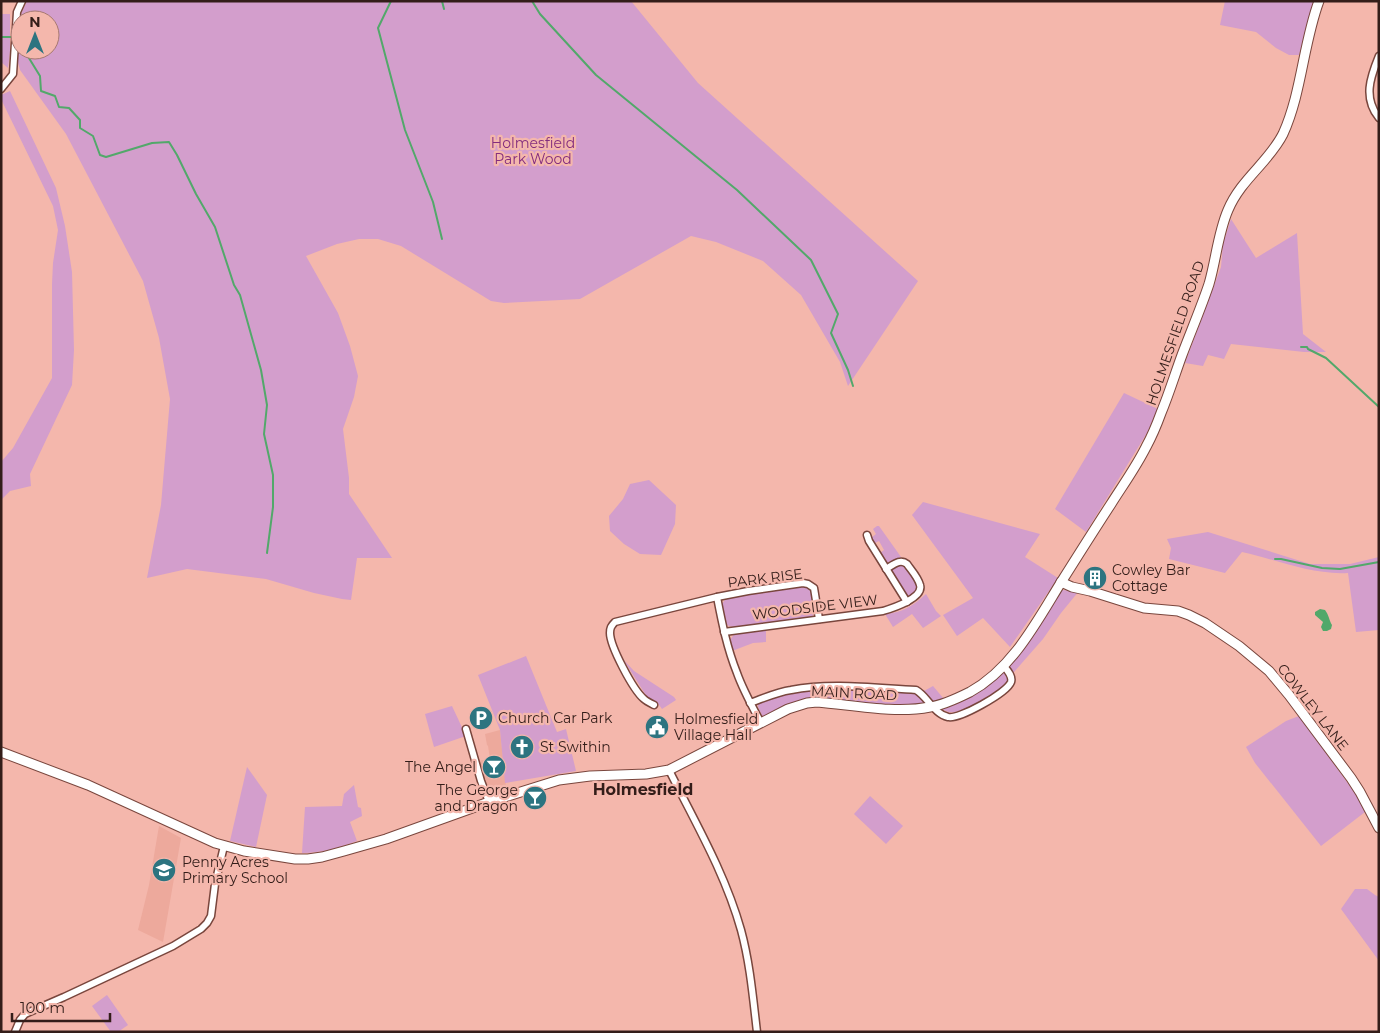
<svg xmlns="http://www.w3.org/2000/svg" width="1380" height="1033" viewBox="0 0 1380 1033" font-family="Montserrat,sans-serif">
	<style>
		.built { fill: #eda99c }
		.green { fill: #d39ecc; fill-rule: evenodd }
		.water { fill: #52a86a }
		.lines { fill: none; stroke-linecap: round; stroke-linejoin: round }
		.stream { stroke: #52a86a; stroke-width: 2 }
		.street-casing { stroke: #79463d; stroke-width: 9 }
		.secondary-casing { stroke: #79463d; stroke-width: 11 }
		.street { stroke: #fff; stroke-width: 6 }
		.secondary { stroke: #fff; stroke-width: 9 }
		.labels { text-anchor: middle; stroke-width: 4.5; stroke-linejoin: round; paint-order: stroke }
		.park-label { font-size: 14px; fill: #842d7e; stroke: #f4b7ac }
		.street-label { font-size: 14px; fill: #331d19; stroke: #f4b7ac }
		.poi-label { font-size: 14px; fill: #331d19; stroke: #f4b7ac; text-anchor: start }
		.quarter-label { font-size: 16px; font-weight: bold; fill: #331d19; stroke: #f4b7ac }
	</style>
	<rect width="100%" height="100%" fill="#f4b7ac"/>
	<g class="built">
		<path d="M500,730L506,787L491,793L487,786L478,761L490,759L488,746L487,745L485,734Z"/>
		<path d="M159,826L181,838L163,942L138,930L149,885Z"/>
	</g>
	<g class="green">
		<path d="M27,1H631L698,83L918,281L848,386L840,362L801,295L763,261L716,242L691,236L580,299L504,303L491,301L401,246L378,239H359L337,244L306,256L338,313L350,346L358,376L354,397L343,429L349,478V494L392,558H357L351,600L342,599L314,593L266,579L187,569L147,578L161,505L170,399L159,338L143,281L66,134L20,70L17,59L20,16ZM20,20H50V50H20Z"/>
		<path d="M1225,1H1314L1299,55H1289L1276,48L1256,32L1220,25Z"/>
		<path d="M1,14H10V52L8,68L1,62Z"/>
		<path d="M10,91L56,188L65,226L72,272L74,350L72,385L30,474L31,486L10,491L1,500V462L13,448L52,378V284L53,263L58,230L53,206L1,99V95Z"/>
		<path d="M1231,219L1256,258L1297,233L1303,334L1326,352H1304L1231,344L1224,359L1208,355L1203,366L1185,363L1221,267L1223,244Z"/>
		<path d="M1124,393L1158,409L1147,433L1086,532L1055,509Z"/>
		<path d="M649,480L676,505L675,524L661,555L640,554L624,544L610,531L609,516L623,499L630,484Z"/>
		<path d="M923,502L1040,534L1025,557L1058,578L1010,647L983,618L957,636L943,615L973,598L912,515Z"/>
		<path d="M877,526H879L901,557L886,563L880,553L884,550L879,541L875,543L871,538L876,534L873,529Z"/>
		<path d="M1208,532L1310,564H1350L1379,557V630L1356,632L1348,573C1311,575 1278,560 1242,552L1225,573L1169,559L1171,548L1167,539Z"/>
		<path d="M902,564C909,569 916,580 918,588C915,593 913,597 906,595L892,573V570L894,566Z"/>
		<path d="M802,586L810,589C814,597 817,606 814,615L810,617L734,627L729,626L726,624L722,604L727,597Z"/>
		<path d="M1061,590L1079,591L1061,613L1043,639L1008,679C1003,692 968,710 954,712C949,713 946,711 942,709L957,703L990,681Z"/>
		<path d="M926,594L936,611L941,616L923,628L912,614L893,627L885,614C902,613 914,605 926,594Z"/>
		<path d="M766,628V642L753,643L732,651L730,640L735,633Z"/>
		<path d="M526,656L557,732L566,729L576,771L505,783L500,730L478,675Z"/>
		<path d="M623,659L634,671L674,697L676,700L662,709L657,702L647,697Z"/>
		<path d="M933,686L944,699L935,703L928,698L924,691Z"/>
		<path d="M860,689L914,691L923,700L924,703L923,705C897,708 870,704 845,701C835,700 823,697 813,698C795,700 779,710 763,718L758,707V702L781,694L810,690Z"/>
		<path d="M452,706L466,736L434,747L425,714Z"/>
		<path d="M1299,716L1358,797L1365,812L1321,846L1255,763L1246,747L1286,721Z"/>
		<path d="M247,767L267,795L256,847L230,841Z"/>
		<path d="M354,785L358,807L361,808L362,816L350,822L357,841C338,848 322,853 302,853L305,807L342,806L344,794Z"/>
		<path d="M870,796L903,826L886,844L854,814Z"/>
		<path d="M1355,889H1367L1375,895L1379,897V961L1341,909Z"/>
		<path d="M107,995L128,1025L118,1032H111L92,1006Z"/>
	</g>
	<path class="water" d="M1320,609L1325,610C1329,615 1329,620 1332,625L1331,629L1327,631H1323L1321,627L1323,622L1315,615V612Z"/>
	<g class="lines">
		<g class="stream">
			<path d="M391,1L378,28L405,130L433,202L442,239"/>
			<path d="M442,1L444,9"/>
			<path d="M532,1L540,14L596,75L737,190L811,260L838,314L831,333L848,370L853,386"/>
			<path d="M1,37H12"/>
			<path d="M24,50L40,76L41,91L55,96L59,107L69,108L80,120V128L93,136L100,155L106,157L152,143L169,142L177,155L196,194L215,227L234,285L240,295L261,370L267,405L264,434L273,475V507L267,553"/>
			<path d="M1301,347H1307L1308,349L1326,358L1379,407"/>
			<path d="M1275,559H1281L1322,568L1340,569L1379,562"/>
		</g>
		<g class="street-casing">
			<g id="street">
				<path d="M1379,56C1370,78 1363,98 1379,118"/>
				<path d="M1,89L13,74L17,12L22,1"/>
				<path d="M867,535L869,541L907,602"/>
				<path d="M717,597C722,623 727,648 737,673C743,690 752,706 761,723"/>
				<path d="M724,632L883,611C893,608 924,598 920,585C918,577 911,570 907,564C900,558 893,565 886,569"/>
				<path d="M750,703C764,698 777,692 791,690C830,682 876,688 916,690C927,696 934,714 948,717C958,720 1007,693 1011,682C1013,676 1007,670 1003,665"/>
				<path d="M654,705C650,703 646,701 644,699C633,690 610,646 610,633C610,628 611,626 615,622L717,597L748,591L803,583L808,584L814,588L819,619"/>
				<path d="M466,729L481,781L489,802"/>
				<path d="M669,770C695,822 725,873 741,930C750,963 753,998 757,1032"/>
				<path d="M15,1032L20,1020L25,1014L64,997L173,946L201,929L207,923L211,916L215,884L224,846"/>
			</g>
		</g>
		<g class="secondary-casing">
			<g id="secondary">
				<path d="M1061,582L1072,587L1090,591L1144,608L1178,611L1189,615L1205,623L1239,646L1269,671L1289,695L1351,778L1360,792L1379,828"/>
				<path d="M1,752L88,785L215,843L244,851L295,859H308L322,857L344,851L386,839L489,802L559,780L590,776L646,774L669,770L788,709L807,703L817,702C853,705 895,714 930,707C944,705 958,698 970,692C1012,669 1036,623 1060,584C1077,557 1094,530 1111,504C1123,485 1136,467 1146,447C1152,436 1157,424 1161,413C1169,394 1175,374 1182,355C1191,331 1201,308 1209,284C1216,260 1218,233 1228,210C1241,179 1269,162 1283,134C1302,92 1303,44 1319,1"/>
			</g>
		</g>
		<use href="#street" class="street"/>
		<use href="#secondary" class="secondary"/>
	</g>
	<defs>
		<g id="building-disc" transform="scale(1.25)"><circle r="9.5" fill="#2d7480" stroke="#f4b7ac"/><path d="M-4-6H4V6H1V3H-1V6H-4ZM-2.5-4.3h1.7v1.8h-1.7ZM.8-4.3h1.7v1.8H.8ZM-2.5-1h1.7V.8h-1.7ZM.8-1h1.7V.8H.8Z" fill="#fff"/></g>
		<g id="parking-disc" transform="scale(1.25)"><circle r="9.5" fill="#2d7480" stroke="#f4b7ac"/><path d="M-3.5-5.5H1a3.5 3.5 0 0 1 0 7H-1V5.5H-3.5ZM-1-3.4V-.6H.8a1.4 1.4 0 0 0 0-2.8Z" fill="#fff"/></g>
		<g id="civic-disc" transform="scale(1.25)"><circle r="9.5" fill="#2d7480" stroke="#f4b7ac"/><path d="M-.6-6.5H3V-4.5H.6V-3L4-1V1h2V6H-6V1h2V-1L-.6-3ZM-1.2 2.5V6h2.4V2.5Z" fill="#fff"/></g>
		<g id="church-disc" transform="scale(1.25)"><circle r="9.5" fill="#2d7480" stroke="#f4b7ac"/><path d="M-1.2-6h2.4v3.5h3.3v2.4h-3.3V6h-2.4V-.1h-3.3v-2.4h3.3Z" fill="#fff"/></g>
		<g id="bar-disc" transform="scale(1.25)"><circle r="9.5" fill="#2d7480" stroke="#f4b7ac"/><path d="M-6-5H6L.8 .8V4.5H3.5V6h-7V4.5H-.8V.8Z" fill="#fff"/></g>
		<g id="school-disc" transform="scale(1.25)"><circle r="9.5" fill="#2d7480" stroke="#f4b7ac"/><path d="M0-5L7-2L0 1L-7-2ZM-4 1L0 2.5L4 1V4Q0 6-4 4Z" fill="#fff"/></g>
	</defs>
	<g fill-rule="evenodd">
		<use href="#building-disc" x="1095" y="578"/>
		<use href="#parking-disc" x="481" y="718"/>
		<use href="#civic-disc" x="657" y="727"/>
		<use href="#church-disc" x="522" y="747"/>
		<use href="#bar-disc" x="494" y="767"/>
		<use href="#bar-disc" x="535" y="798"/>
		<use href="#school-disc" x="164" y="870"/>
	</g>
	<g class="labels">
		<g class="park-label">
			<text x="533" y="148">Holmesfield<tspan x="533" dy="16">Park Wood</tspan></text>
		</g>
		<g class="street-label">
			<text transform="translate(1175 333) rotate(-71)" y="5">HOLMESFIELD ROAD</text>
			<text transform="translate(765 578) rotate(-7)" y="5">PARK RISE</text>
			<text transform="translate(815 607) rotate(-7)" y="5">WOODSIDE VIEW</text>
			<text transform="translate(854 693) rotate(3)" y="5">MAIN ROAD</text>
			<text transform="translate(1313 707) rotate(52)" y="5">COWLEY LANE</text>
		</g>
		<g class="poi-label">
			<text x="1112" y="575">Cowley Bar<tspan x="1112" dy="16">Cottage</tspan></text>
			<text x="498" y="723">Church Car Park</text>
			<text x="674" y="724">Holmesfield<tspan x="674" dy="16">Village Hall</tspan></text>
			<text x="540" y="752">St Swithin</text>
			<text x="476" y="772" text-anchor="end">The Angel</text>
			<text x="518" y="795" text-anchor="end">The George<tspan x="518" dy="16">and Dragon</tspan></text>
			<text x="182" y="867">Penny Acres<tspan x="182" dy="16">Primary School</tspan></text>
		</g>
		<g class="quarter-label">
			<text x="643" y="795">Holmesfield</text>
		</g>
	</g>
	<rect width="1380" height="1033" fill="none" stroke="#331d19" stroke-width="5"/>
	<g transform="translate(35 35)"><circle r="24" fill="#f4b7ac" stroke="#a77971"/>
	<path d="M0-4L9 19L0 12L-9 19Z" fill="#2d7480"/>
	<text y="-8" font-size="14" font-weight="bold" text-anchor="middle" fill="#331d19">N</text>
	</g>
	<path d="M12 1013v8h98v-8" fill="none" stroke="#331d19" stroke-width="2.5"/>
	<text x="20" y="1013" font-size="15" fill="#331d19" stroke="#f4b7ac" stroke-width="4" paint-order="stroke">100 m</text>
</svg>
